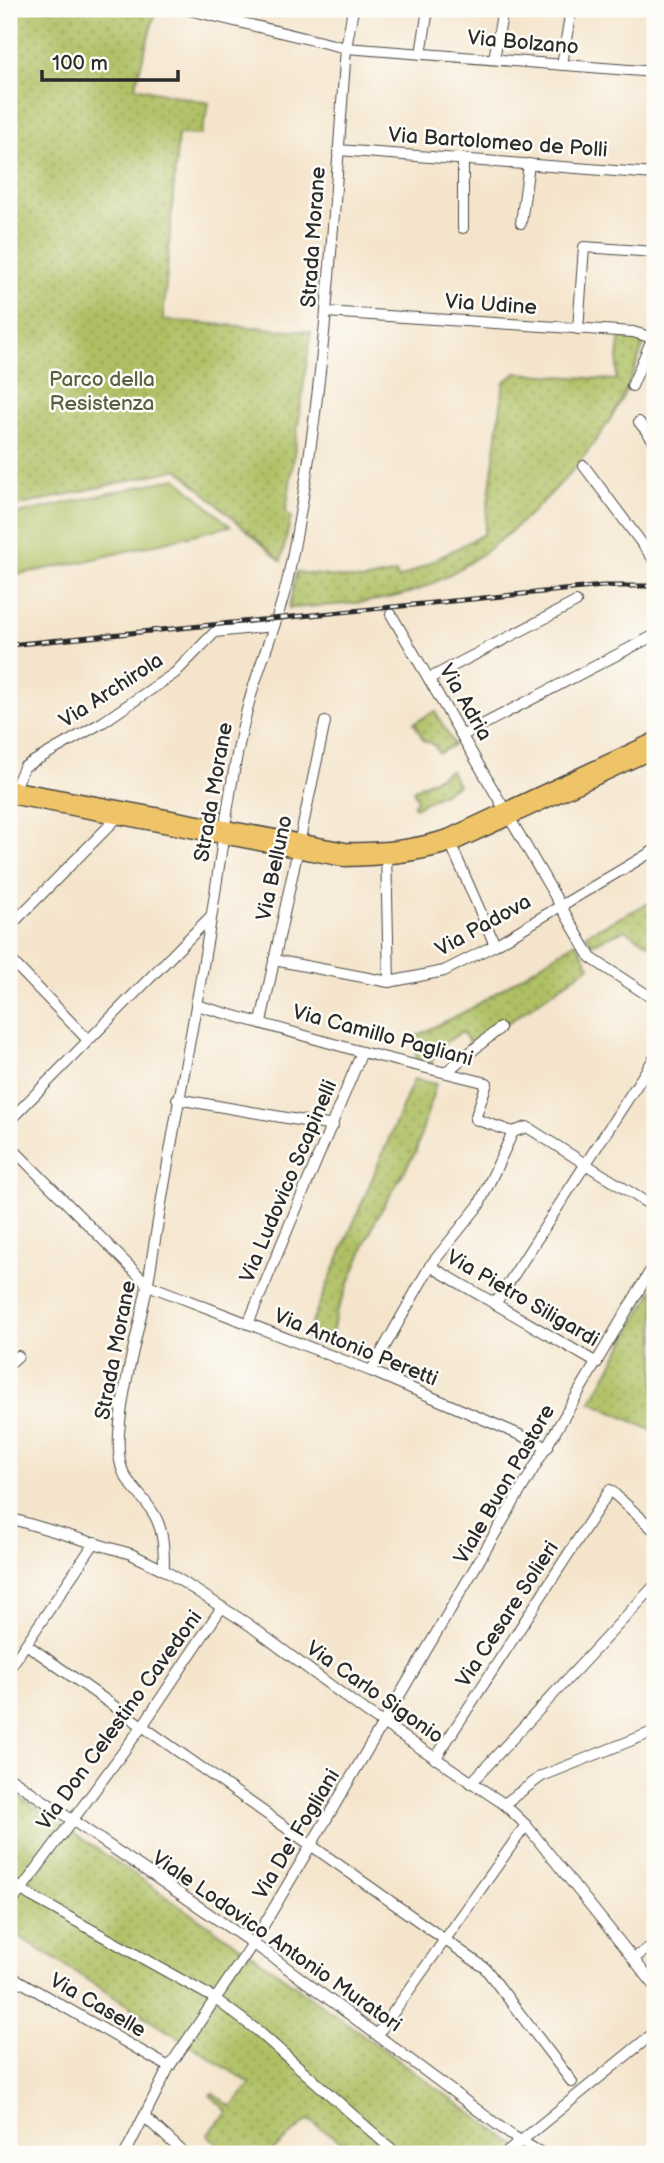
<svg xmlns="http://www.w3.org/2000/svg" width="664" height="2163" viewBox="0 0 664 2163" font-family="'Balsamiq Sans',sans-serif">
	<style>
		.green { fill: url(#green-dots); stroke: #6d7647; stroke-width: 2 }
		.pitch { fill: #afc063; stroke: #6d7647; stroke-width: 2 }
		.lines { fill: none; stroke-linecap: round; stroke-linejoin: round }
		.minor-casing { stroke: #494743; stroke-width: 12 }
		.major-casing { stroke: #494743; stroke-width: 15 }
		.minor { stroke: #fff; stroke-width: 10 }
		.major { stroke: #efc469; stroke-width: 12 }
		.rail-casing { stroke: #2b2b2b; stroke-width: 5 }
		.rail { stroke: #fdfcf7; stroke-width: 2.5; stroke-dasharray: 8; stroke-linecap: butt }
		.labels { text-anchor: middle; stroke-width: 5; stroke-linejoin: round; paint-order: stroke }
		.street-label { font-size: 21px; fill: #2b2b2b; stroke: #fdfcf7 }
		.park-label { font-size: 21px; fill: #595f3f; stroke: #fdfcf7 }
	</style>
	<defs>
		<pattern id="green-dots" width="8" height="8" patternUnits="userSpaceOnUse" patternTransform="scale(1.75)"><rect width="8" height="8" fill="#afc063"/><path d="M2 2h.1M6 6h.1" fill="none" stroke="#8f9c52" stroke-width="1.8" stroke-linecap="round"/></pattern>
	</defs>
	<rect width="100%" height="100%" fill="#fdfcf7"/>
	<filter id="ink" filterUnits="userSpaceOnUse"><feTurbulence type="fractalNoise" baseFrequency=".0143" numOctaves="2"/><feDisplacementMap in="SourceGraphic" scale="14" xChannelSelector="R" yChannelSelector="G"/><feConvolveMatrix kernelMatrix="1 2 1 2 8 2 1 2 1" color-interpolation-filters="sRGB"/></filter>
	<filter id="wash" filterUnits="userSpaceOnUse"><feTurbulence type="fractalNoise" baseFrequency=".00686" numOctaves="4" result="noise"/><feDisplacementMap in="SourceGraphic" scale="28" xChannelSelector="R" yChannelSelector="G"/><feGaussianBlur stdDeviation="1.57" result="paint"/><feColorMatrix in="noise" values="0 0 0 0 0 0 0 0 0 0 0 0 0 0 0 0 0 1.4 0 .05"/><feComposite in="paint" operator="in"/></filter>
	<g filter="url(#wash)">
		<rect width="100%" height="100%" fill="#f4e4cb"/>
		<g class="green">
			<path d="M9,9H150L155,13L135,87L209,103L201,135L178,134L163,320L311,332L286,513L291,517L281,561L178,469L9,508Z"/>
			<path d="M620,338L646,339C637,362 629,387 617,408C577,477 495,558 420,589C382,604 329,605 289,608L296,572L363,580L396,573L399,579L484,534L504,382L516,373L616,380Z"/>
			<path d="M435,711L454,745L439,753L433,744L424,741L414,723Z"/>
			<path d="M450,770L458,785L415,808L413,805L417,799L413,790Z"/>
			<path d="M655,900V948L625,930L591,944L586,934Z"/>
			<path d="M576,942L590,966L473,1047L462,1032L435,1049L432,1064L417,1063L414,1037L470,1009Z"/>
			<path d="M414,1079L436,1084L416,1151L375,1221L336,1314L330,1345L306,1336Z"/>
			<path d="M655,1287V1432L591,1402Z"/>
			<path d="M9,1789L261,1961L528,2154H362L308,2120L269,2154H227L207,2134L228,2112L210,2095L213,2093L231,2107L251,2084L9,1930Z"/>
		</g>
		<path class="pitch" d="M176,478L230,526L86,561L9,576V516Z"/>
	</g>
	<g filter="url(#ink)">
		<g class="lines">
			<g class="minor-casing">
				<g id="minor">
					<path d="M185,9L346,48L655,72"/>
					<path d="M421,54L428,9"/>
					<path d="M494,59L503,9"/>
					<path d="M562,65L571,9"/>
					<path d="M338,150L655,174"/>
					<path d="M521,223L529,164"/>
					<path d="M463,228V159"/>
					<path d="M326,312L633,332L653,338"/>
					<path d="M578,329L584,247L655,252"/>
					<path d="M632,386L655,332"/>
					<path d="M639,422L655,442"/>
					<path d="M584,466L655,561"/>
					<path d="M391,614L591,958L655,1000"/>
					<path d="M430,678L576,602"/>
					<path d="M463,735L655,635"/>
					<path d="M15,788L24,767L103,722L175,673L215,632L274,626"/>
					<path d="M449,840L495,945"/>
					<path d="M386,851L389,982"/>
					<path d="M9,927L117,818L118,811"/>
					<path d="M9,958L87,1039"/>
					<path d="M274,960L389,982L444,971L495,945L655,850"/>
					<path d="M196,1005L362,1052L487,1083L475,1119L513,1132L527,1127L655,1208"/>
					<path d="M261,1022L325,722"/>
					<path d="M446,1072L500,1028"/>
					<path d="M177,1099L333,1126"/>
					<path d="M9,1121L211,916"/>
					<path d="M9,1145L148,1285L371,1371L548,1447"/>
					<path d="M430,1266L597,1363"/>
					<path d="M495,1304L655,1057"/>
					<path d="M248,1324L362,1052"/>
					<path d="M9,1364L18,1356"/>
					<path d="M371,1371L430,1266L479,1205L513,1132"/>
					<path d="M9,1518L131,1554L164,1570L248,1624L365,1711L504,1804L526,1825L655,1986"/>
					<path d="M164,1570C164,1553 164,1532 155,1516C134,1480 116,1485 119,1434C123,1377 142,1322 151,1265C169,1149 192,1034 211,919C222,851 230,777 247,710C259,662 281,617 290,568C325,397 333,222 346,48L353,9"/>
					<path d="M26,1644L485,1968L572,2082"/>
					<path d="M9,1669L95,1542"/>
					<path d="M435,1759L610,1490L655,1531"/>
					<path d="M9,1777L271,1956L511,2135L543,2154"/>
					<path d="M471,1783L655,1585"/>
					<path d="M504,1804L542,1776L655,1731"/>
					<path d="M9,1881L31,1896L214,1998L258,2031L397,2154"/>
					<path d="M9,1906L143,1725L222,1607"/>
					<path d="M634,1958L655,1944"/>
					<path d="M9,1975L169,2067"/>
					<path d="M378,2034L526,1825"/>
					<path d="M145,2117L185,2154"/>
					<path d="M125,2154L169,2067L252,1945L655,1263"/>
					<path d="M505,2154L655,2032"/>
				</g>
			</g>
			<g class="major-casing">
				<g id="major">
					<path d="M9,787L345,849C382,850 413,847 448,836L655,739"/>
					<path d="M9,797L344,860C382,859 415,856 452,845L655,751"/>
				</g>
			</g>
			<use href="#minor" class="minor"/>
			<use href="#major" class="major"/>
			<g class="rail-casing">
				<path id="rail" d="M9,645L603,586H655"/>
			</g>
			<use href="#rail" class="rail"/>
		</g>
	</g>
	<g class="labels">
		<g class="street-label">
			<text transform="translate(523 42) rotate(5)" y="7">Via Bolzano</text>
			<text transform="translate(498 142) rotate(4)" y="7">Via Bartolomeo de Polli</text>
			<text transform="translate(313 237) rotate(-86)" y="7">Strada Morane</text>
			<text transform="translate(491 304) rotate(4)" y="7">Via Udine</text>
			<text transform="translate(111 690) rotate(-33)" y="7">Via Archirola</text>
			<text transform="translate(466 702) rotate(60)" y="7">Via Adria</text>
			<text transform="translate(213 792) rotate(-80)" y="7">Strada Morane</text>
			<text transform="translate(274 868) rotate(-78)" y="7">Via Belluno</text>
			<text transform="translate(483 925) rotate(-29)" y="7">Via Padova</text>
			<text transform="translate(383 1035) rotate(15)" y="7">Via Camillo Pagliani</text>
			<text transform="translate(288 1181) rotate(-67)" y="7">Via Ludovico Scapinelli</text>
			<text transform="translate(523 1298) rotate(30)" y="7">Via Pietro Siligardi</text>
			<text transform="translate(356 1347) rotate(22)" y="7">Via Antonio Peretti</text>
			<text transform="translate(115 1350) rotate(-79)" y="7">Strada Morane</text>
			<text transform="translate(504 1484) rotate(-60)" y="7">Viale Buon Pastore</text>
			<text transform="translate(507 1614) rotate(-57)" y="7">Via Cesare Solieri</text>
			<text transform="translate(375 1692) rotate(35)" y="7">Via Carlo Sigonio</text>
			<text transform="translate(119 1720) rotate(-54)" y="7">Via Don Celestino Cavedoni</text>
			<text transform="translate(296 1834) rotate(-59)" y="7">Via De' Fogliani</text>
			<text transform="translate(277 1941) rotate(35)" y="7">Viale Lodovico Antonio Muratori</text>
			<text transform="translate(98 2005) rotate(30)" y="7">Via Caselle</text>
		</g>
		<g class="park-label">
			<text x="102" y="386">Parco della<tspan x="102" dy="24">Resistenza</tspan></text>
		</g>
	</g>
	<rect width="664" height="2163" fill="none" stroke="#fdfcf7" stroke-width="35"/>
	<path d="M42 70v10h136v-10" fill="none" stroke="#2b2b2b" stroke-width="3.5"/>
	<text x="52" y="70" font-size="21" fill="#2b2b2b" stroke="#fdfcf7" stroke-width="5" paint-order="stroke">100 m</text>
</svg>
